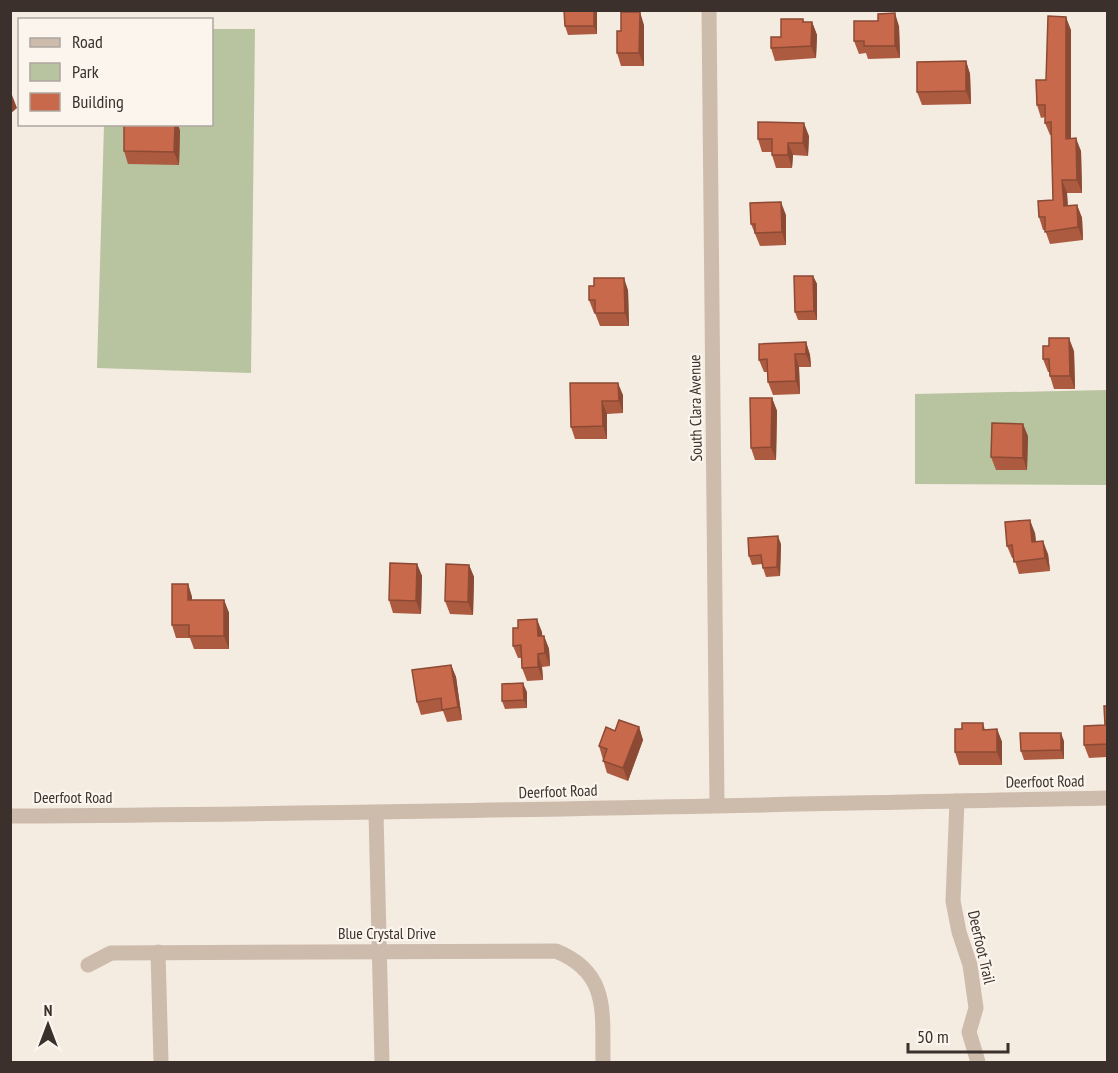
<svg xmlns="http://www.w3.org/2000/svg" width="1118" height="1073" viewBox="0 0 1118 1073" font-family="'PT Sans Narrow',sans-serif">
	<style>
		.green { fill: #b8c4a0 }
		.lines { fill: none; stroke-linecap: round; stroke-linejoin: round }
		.minor { stroke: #cdbbac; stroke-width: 15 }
		.wall { fill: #ac5a40 }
		.shaded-wall { fill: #8c4a34 }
		.building { fill: #c8694b; stroke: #8c4a34; stroke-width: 1.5 }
		.labels { text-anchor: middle; stroke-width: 4.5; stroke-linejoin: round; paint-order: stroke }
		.street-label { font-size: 16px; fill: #3b302b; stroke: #fbf5ee }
	</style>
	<rect width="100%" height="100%" fill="#f4ebe1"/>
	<g class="green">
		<path d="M212,29H255L251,373L97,368L104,125L212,124Z"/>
		<path d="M1107,390V485L915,484V394Z"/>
	</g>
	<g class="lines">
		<g class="minor">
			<path d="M709,10L717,804"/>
			<path d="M957,801L953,901L959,932L970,965L976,1008L969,1032L978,1062"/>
			<path d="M376,813L382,1062"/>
			<path d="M10,816C376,814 742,805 1108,798"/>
			<path d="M158,952L161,1062"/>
			<path d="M88,965L111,953L556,951C610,973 602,1013 603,1062"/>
		</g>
	</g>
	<g class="wall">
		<path d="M564,10H596L597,34L568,35L565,26Z"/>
		<path d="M803,19L804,22H812L817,35L816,58L775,61L771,48L781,37Z"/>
		<path d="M644,25V66H621L617,53L621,31Z"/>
		<path d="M899,26L900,58L868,59L866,53L859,54L854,41Z"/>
		<path d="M1071,30V138L1081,151L1082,193H1067L1068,205H1077L1082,218L1083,240L1050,244L1045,230H1043L1039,217L1053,200L1051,135H1050L1045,123V117L1041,118L1037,105L1046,80Z"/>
		<path d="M966,61L970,74L971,104L922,105L917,92Z"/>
		<path d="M124,124H178L180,131L179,165L128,164L124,151Z"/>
		<path d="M809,136L808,156L793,155L792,168H776L772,155V152H762L758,139Z"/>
		<path d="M786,215V245L760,246L751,224Z"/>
		<path d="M813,276L817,284V320H798L795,312Z"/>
		<path d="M628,290L629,326H600L595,313H594L589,300Z"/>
		<path d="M806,342L810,355L811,367H799L800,394L773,395L768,382V372H764L759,360Z"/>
		<path d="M1074,351L1075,389H1054L1050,376V372H1048L1043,359Z"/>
		<path d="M570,383L623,395V413L607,414V439H575L571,427Z"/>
		<path d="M772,398L777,411L776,460H755L751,448Z"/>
		<path d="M1028,436L1027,470H996L991,457Z"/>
		<path d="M1035,533L1036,542L1048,554L1050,571L1019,574L1014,558H1012L1007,546Z"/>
		<path d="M781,544L780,576L766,577L763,568L762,564L752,565L749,556Z"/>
		<path d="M417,564L422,576L421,614L393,613L389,600Z"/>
		<path d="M469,565L474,577L473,615L450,614L445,601Z"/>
		<path d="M188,584L192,597V600H224L229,613V649H194L190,638H176L172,625Z"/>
		<path d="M542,632V636H544L549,649L550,666L542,667L543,680L527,681L522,668V658H518L513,646Z"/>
		<path d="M451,665L456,677L462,720L447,722L443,711L421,715L417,702Z"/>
		<path d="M527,692V708L505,709L502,701Z"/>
		<path d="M1107,706V757L1089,758L1084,745L1105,725Z"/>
		<path d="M983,723L985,730L997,729L1002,742V765H959L955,752L962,729Z"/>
		<path d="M639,727L643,740L628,781L607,773L599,746L615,731Z"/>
		<path d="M1064,741V759L1024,760L1021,751Z"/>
	</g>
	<g class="shaded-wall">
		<path d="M594,10H596L597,12V34L594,26Z"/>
		<path d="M640,12L644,25V66L639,53Z"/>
		<path d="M895,13L899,26L900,58L895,46Z"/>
		<path d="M1066,17L1071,30V151L1066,139Z"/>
		<path d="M812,22L817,35L816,58L811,46Z"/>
		<path d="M966,61L970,74L971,104L966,91Z"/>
		<path d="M12,95L17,108L10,114V96Z"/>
		<path d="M804,123L809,136L808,156L803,143Z"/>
		<path d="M175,124H178L180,131L179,165L174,152Z"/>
		<path d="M1076,138L1081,151L1082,193L1077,180Z"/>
		<path d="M788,143L793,155L792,168L788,155Z"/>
		<path d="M1062,180L1067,193L1068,218L1064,206Z"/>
		<path d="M781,202L786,215V245L782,232Z"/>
		<path d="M1077,205L1082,218L1083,240L1078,227Z"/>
		<path d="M813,276L817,284V320L814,311Z"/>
		<path d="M624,278L628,290L629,326L625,313Z"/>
		<path d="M1069,338L1074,351L1075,389L1070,376Z"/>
		<path d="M806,342L810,355L811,367L806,354Z"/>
		<path d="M795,354L799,367L800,394L796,381Z"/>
		<path d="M618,383L623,395V413L619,401Z"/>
		<path d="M772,398L777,411L776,460L771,447Z"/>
		<path d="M602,401L607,414V439L603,426Z"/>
		<path d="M1023,424L1028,436L1027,470L1023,458Z"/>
		<path d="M1030,520L1035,533L1037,555L1032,542Z"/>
		<path d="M778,536L781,544L780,576L777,567Z"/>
		<path d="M1043,541L1048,554L1050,571L1045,558Z"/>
		<path d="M417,564L422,576L421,614L416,601Z"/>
		<path d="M469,565L474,577L473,615L468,602Z"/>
		<path d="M188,584L192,597V613L188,600Z"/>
		<path d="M224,600L229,613V649L224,636Z"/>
		<path d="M537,619L542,632L543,649L538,636Z"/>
		<path d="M544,636L549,649L550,666L545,653Z"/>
		<path d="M538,654L542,667L543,680L538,667Z"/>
		<path d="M451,665L456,677L462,720L458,707Z"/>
		<path d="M523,683L527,692V708L524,700Z"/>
		<path d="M639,727L643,740L628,781L623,768Z"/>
		<path d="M997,729L1002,742V765L997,752Z"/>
		<path d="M1061,733L1064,741V759L1061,750Z"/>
	</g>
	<g class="building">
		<path d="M564,10H594V26H565Z"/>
		<path d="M621,12H640L639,53H617V31H621Z"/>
		<path d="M895,13V46H864V41H854V21H878V14Z"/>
		<path d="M1048,16L1066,17V139L1076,138L1077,180H1062L1064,206L1077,205L1078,227L1045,232V217H1039L1038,201L1053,200L1051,122L1045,123V105H1037L1036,80H1046Z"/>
		<path d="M781,19H803V22H812L811,46L771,48V37H781Z"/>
		<path d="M966,61V91L917,92V62Z"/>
		<path d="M758,122L804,123L803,143H788V155H772V139H758Z"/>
		<path d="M124,124H175L174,152L124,151Z"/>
		<path d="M781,202L782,232L755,233V224H751L750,203Z"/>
		<path d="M794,276H813L814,311L795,312Z"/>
		<path d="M594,278H624L625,313H595V300H589V286H594Z"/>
		<path d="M1049,338H1069L1070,376H1050L1049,359H1043V346H1049Z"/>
		<path d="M806,342V354H795L796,381L768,382L767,359L759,360V344Z"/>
		<path d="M570,383H618L619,401H602L603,426L571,427Z"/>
		<path d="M750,398H772L771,447L751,448Z"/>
		<path d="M992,423L1023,424V458L991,457Z"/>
		<path d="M1030,520L1032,542L1043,541L1045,558L1014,562L1012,545L1007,546L1005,522Z"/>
		<path d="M778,536L777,567L763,568L761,555L749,556L748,538Z"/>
		<path d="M390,563L417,564L416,601L389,600Z"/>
		<path d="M446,564L469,565L468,602L445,601Z"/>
		<path d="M172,584H188V600H224V636H189V625H172Z"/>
		<path d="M537,619L538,636H544L545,653L538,654V667L522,668L521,645L513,646V628H518V620Z"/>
		<path d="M451,665L458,707L442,710L441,698L417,702L412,670Z"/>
		<path d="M523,683L524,700L502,701V684Z"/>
		<path d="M1104,706H1107V744L1084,745V726L1105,725Z"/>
		<path d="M619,720L639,727L623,768L603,761L607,749L599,746L606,727L615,731Z"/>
		<path d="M962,723H983V730L997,729V752H955V729H962Z"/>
		<path d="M1020,733H1061V750L1021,751Z"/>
	</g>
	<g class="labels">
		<g class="street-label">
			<text transform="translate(695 408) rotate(-91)" y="6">South Clara Avenue</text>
			<text transform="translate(1045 781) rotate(-1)" y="6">Deerfoot Road</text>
			<text transform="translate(558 791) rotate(-2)" y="6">Deerfoot Road</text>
			<text x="73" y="803">Deerfoot Road</text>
			<text x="387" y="939">Blue Crystal Drive</text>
			<text transform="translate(982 947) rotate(77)" y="6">Deerfoot Trail</text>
		</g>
	</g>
	<rect width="1118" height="1073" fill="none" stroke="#3b302b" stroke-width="24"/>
	<rect x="18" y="18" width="195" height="108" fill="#fbf5ee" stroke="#aea6a0" stroke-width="1.5"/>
	<rect x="30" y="38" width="30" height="9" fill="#cdbbac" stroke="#aea6a0" stroke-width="1.5"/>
	<text x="72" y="48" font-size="18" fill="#3b302b">Road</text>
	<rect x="30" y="63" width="30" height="18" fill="#b8c4a0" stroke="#aea6a0" stroke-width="1.5"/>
	<text x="72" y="78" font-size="18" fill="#3b302b">Park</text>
	<rect x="30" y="93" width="30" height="18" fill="#c8694b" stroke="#aea6a0" stroke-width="1.5"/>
	<text x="72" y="108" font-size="18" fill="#3b302b">Building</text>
	<g transform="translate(48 1025)" stroke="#fbf5ee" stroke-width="4.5" paint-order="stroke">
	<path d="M0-4.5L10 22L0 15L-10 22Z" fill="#3b302b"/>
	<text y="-9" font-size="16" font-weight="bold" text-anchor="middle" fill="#3b302b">N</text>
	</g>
	<path d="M908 1043v9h100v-9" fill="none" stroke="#3b302b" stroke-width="3"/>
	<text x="917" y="1043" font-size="18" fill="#3b302b" stroke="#fbf5ee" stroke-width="4.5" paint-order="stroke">50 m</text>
</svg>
